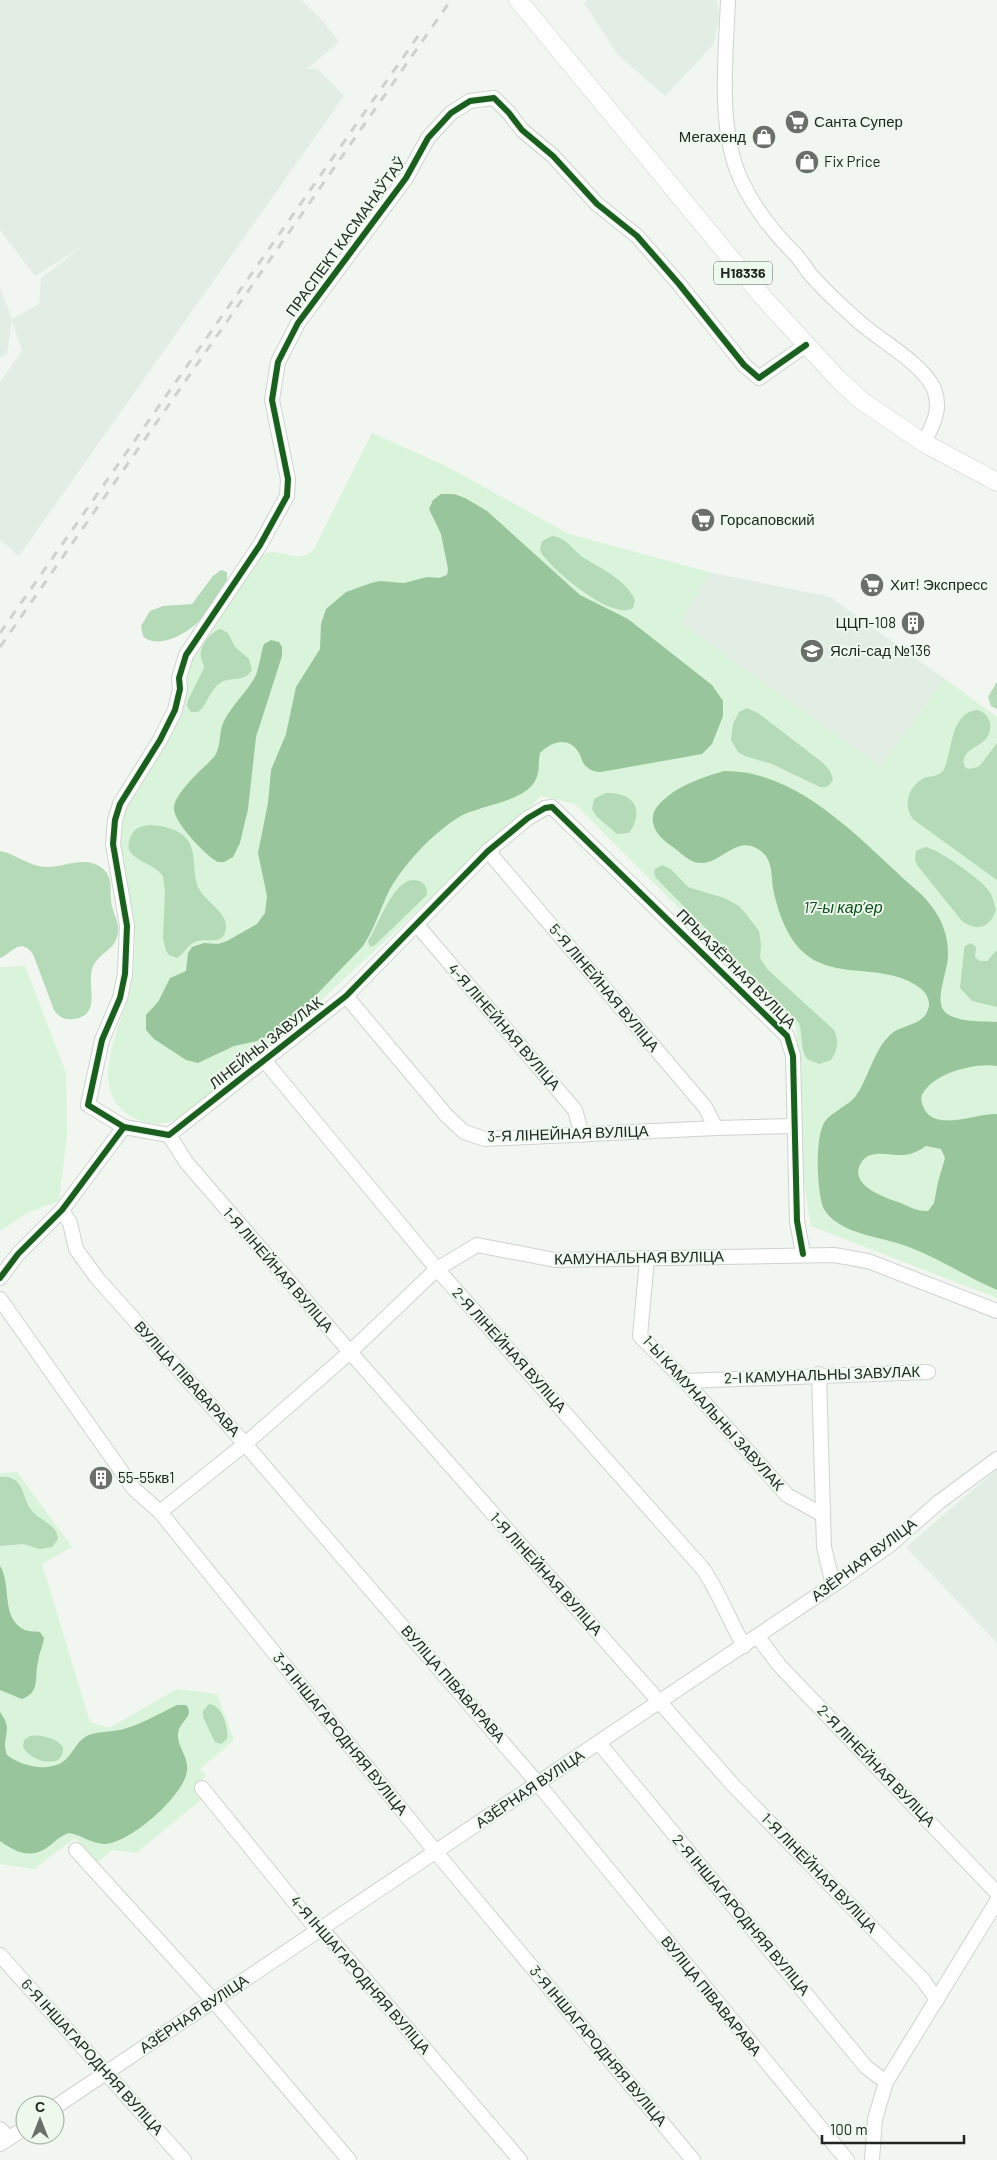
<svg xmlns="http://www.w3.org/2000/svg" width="997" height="2160" viewBox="0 0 997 2160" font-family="Barlow,sans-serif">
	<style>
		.built { fill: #e2eee3 }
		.green { fill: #d9f4da }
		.forest { fill: #b5dab8 }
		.water { fill: #98c59b; fill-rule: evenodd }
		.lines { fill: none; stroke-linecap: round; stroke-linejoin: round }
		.minor-casing { stroke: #cfd3cf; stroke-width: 16 }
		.major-casing { stroke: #cfd3cf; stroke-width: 19 }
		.minor { stroke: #fdfefd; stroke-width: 14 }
		.major { stroke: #fdfefd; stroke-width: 18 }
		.rail { stroke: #cfd1cf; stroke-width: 3; stroke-dasharray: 9 9; stroke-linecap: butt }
		.cycleway-casing { stroke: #eef9ee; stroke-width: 9 }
		.cycleway { stroke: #1b5e20; stroke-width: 6 }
		.labels { text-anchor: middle; stroke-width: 4; stroke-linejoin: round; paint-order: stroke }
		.shield { fill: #eef9ee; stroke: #5f655f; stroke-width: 1 }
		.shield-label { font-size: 14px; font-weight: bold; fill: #222622 }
		.poi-label { font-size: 15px; fill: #222622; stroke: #eef9ee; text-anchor: start }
		.street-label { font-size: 15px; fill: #222622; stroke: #eef9ee }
		.water-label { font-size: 16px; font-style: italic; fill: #0d521c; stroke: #eef9ee }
	</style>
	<rect width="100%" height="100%" fill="#f1f6f1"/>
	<g class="built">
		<path d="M0,0H301L322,20L339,42L307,69L317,68L344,96L19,556L0,540V382L22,351L12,321L7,354L0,357V287L12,319L39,304L41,278L83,246L35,276L0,230Z"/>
		<path d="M587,0H717L719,16L714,44L665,96L617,54L584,3Z"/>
		<path d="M709,572L830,597L945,679L881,767L679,623Z"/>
		<path d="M997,1469V1643L906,1547Z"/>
	</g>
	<g class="green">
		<path d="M372,433L446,466L569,534L709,572L680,623L881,767L945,679L997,717V1298L811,1226L803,1178L796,1026L575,804L541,796L276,1042L186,1114C172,1124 153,1127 136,1119C84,1095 119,1031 130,991C134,976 134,961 135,946C136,902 112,857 125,815C135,783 160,755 176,726C189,703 183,677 194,654C200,643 208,632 215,622C229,601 243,580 257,559C278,540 296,569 314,549Z"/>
		<path d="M25,966L66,1073L67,1135L59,1201L27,1213L0,1231V967Z"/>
		<path d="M17,1472L72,1547L42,1564L90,1722L109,1728L177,1689L217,1694L234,1740L200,1769L206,1776L193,1788L202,1799L136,1853L113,1850L97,1862L75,1838L34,1869L0,1864V1473Z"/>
	</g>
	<g class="forest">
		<path d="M552,536C568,538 572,550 584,558C602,569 626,580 635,600L633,608C612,621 554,571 542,554L540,550L542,541Z"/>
		<path d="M221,570L227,572V581C219,593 211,608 201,619C190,632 158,651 143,636L141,626L150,611L163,606L192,604L213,576Z"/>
		<path d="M221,629L228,633L235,647L249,659L252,670C244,683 231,676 220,683C209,690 208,705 198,712H191L187,706L188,700L204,668C204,664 201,661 201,657C199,646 211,631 221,629Z"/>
		<path d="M997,682V709L991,706L988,697Z"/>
		<path d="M747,708L758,713L823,763L830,771L833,779C830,786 827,788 820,787L772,764L745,756L738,752L731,740L733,724L739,712Z"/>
		<path d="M977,710C984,712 989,716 990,724C992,745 972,744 965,756C963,760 963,763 965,767L968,769L978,767L982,763L997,743V880L914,820C902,807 908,786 924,778C931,776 938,776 943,771C953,754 949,713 977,710Z"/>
		<path d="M606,793C634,792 645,810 629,833L617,834L596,816L592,809L594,799Z"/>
		<path d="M151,825C163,826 177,828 186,838C198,852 191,873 199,889C207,903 232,915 225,933C220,945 207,938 197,941C188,944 185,953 177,958L169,955L166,951L163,938L165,891L163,876C152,860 119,860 131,836C135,827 142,826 151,825Z"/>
		<path d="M925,847C940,850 979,878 989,891C993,897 994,903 996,910C990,928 977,932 962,921L917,865L915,860L916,851Z"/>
		<path d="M0,851C16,854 30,867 47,867C65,867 86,855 102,868C113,877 110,888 111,900C112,915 123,924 116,940C111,951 96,956 92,969C87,987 102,1016 73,1019C64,1020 59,1017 54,1010L33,954C20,937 13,953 0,958Z"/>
		<path d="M662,865L671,869L688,887L724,898L739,906L746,914L759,931L761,945L760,958L767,969L834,1030C839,1041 838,1050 831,1060L819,1064L807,1059C800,1049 803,1035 799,1023L656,878L654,873L655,869Z"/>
		<path d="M412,880C422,880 427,884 427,895L375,945L370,947L368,941C379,924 392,883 412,880Z"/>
		<path d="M971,943L976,947L975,957L979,961H987L997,950V1007L972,1001L960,988L964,950L965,946Z"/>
		<path d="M0,1477C5,1476 11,1477 15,1480C25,1488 24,1502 32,1511C40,1521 57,1524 58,1539L52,1547L40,1549L23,1544L0,1546Z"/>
		<path d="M209,1704C222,1705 229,1728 227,1739L221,1744L215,1742L203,1717V1711Z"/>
		<path d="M30,1736C41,1734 56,1738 63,1747C65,1771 30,1762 23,1747L24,1740Z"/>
	</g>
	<g class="water">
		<path d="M441,494H454L465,498L487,511L580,595L628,619L712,685L723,701V716L712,744L702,754L601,772C596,772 591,771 587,767C582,764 582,758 579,753C569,736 552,741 540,753C538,762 540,770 536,779C526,802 480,805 459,817C433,833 403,865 389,891C380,910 374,929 363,946L299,1013L278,1031L257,1041L234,1046L198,1063L186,1060L154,1039L146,1030V1015L158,1002L170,978L186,971L188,953L192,947L204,943L218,944L227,941L257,924L265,913L267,896L258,853L268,803L271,770L286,734L296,687L320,649L321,624L326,609L346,592L371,583L380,581L404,583L427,577L439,578L447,575L448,569L441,534L429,509L433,500Z"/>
		<path d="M271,640L279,642L282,647V656L256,737L248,809L240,843L233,857L224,862H218C206,856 172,821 174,807C176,791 203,769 214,757C222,747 218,732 224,721C232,705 246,693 255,677C260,666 260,655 264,644Z"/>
		<path d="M724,771C803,770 866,847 922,895C938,912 948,930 948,953C949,970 933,1001 945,1012C957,1023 982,1021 997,1022V1066C975,1062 928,1074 921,1098C926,1137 973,1113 997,1114V1290C967,1277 940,1259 909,1247C886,1238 855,1236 835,1221C830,1218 825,1211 823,1207C817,1190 814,1134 826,1120C834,1111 847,1106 855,1097C868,1080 873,1052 889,1036C899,1025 921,1026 927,1012C932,1003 927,993 920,988C885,961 834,982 802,951C786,936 777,909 773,888C771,872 773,857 756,848C733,835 716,872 692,861C685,858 679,851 673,847C664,841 655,834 653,822C651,810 660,803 668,796C684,783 705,777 724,771ZM926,1146L941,1149L945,1158L938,1182L934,1203L928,1211C918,1212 908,1206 898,1202C884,1197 848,1185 861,1163C869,1148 891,1156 904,1155C912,1154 919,1151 926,1146Z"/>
		<path d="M0,1566C12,1584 0,1619 25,1630C30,1632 35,1631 40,1632L44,1638C43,1646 39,1653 38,1662C34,1677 41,1692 22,1699L0,1690Z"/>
		<path d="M177,1705H186C196,1716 178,1722 178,1734C177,1747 189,1757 187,1771C184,1796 130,1843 105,1844C92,1844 81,1835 69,1833C59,1836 54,1843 45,1849C29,1859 14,1851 0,1841V1712C15,1732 0,1737 7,1755C22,1767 54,1774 68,1757C75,1749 79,1739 89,1735C100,1731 112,1732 124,1729C142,1724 160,1713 177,1705Z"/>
	</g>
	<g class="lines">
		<g class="minor-casing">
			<g id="minor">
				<path d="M728,0C726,56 717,128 741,180C754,208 772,231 794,253C800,259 805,267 810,274C824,290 840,305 856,319C878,340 923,363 934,389C942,410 933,424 924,443"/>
				<path d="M488,851L705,1107L716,1128"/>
				<path d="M417,925L575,1110L582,1135"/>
				<path d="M346,996L446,1115L464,1132L485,1139L716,1128L793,1126"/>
				<path d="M264,1060L437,1269L703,1569C720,1594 729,1620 744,1646"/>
				<path d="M124,1127L88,1105L102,1040L120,998L125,974L127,926L113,844L115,820L120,804L160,740L175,710L180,689L179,678L186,655L260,545L287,496L288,479L272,400L278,362L298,323L406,178L428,138L451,113L470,101L494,98L509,113L522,130L553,156L597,204L637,236L679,284L744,365L759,378L806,345"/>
				<path d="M169,1135L186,1162L350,1352L733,1785L923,1980L937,2000"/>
				<path d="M62,1210L70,1223L76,1249L97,1278L245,1444L534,1779L847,2160"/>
				<path d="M647,1260L640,1336L685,1381L787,1495L823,1515"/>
				<path d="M0,1278L18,1254L62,1210L124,1127L169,1135L346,996L488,851L528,818L545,808L552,807L787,1036L793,1056L797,1221L803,1254"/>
				<path d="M0,1299L134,1489L160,1512L440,1857L693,2160"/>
				<path d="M819,1374L824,1547L833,1585"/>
				<path d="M685,1381L928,1372"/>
				<path d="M160,1512L245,1444L350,1352L437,1269L477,1245L555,1260L834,1255L868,1261L997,1311"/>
				<path d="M758,1637L779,1665L997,1893"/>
				<path d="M599,1743L866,2067L886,2082"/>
				<path d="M202,1788L314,1926L327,1935L520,2160"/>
				<path d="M76,1850L218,2006L349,2160"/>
				<path d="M0,1955L184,2160"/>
				<path d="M55,2107L842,1579L891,1544L939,1502L997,1459"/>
				<path d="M0,2129L9,2138"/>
				<path d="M0,2144L25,2128"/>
				<path d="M872,2160L875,2119L886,2082L997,1901"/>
			</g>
		</g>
		<g class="major-casing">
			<path id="major" d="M518,0L761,295L838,379L862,401L924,443L997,482"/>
		</g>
		<use href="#minor" class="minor"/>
		<use href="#major" class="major"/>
		<g class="rail">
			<path d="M0,633L423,29"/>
			<path d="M0,647L451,0"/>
		</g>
		<g class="cycleway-casing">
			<g id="cycleway">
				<path d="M124,1127L88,1105L102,1040L120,998L125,974L127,926L113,844L115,820L120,804L160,740L175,710L180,689L179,678L186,655L260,545L287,496L288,479L272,400L278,362L298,323L406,178L428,138L451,113L470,101L494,98L509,113L522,130L553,156L597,204L637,236L679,284L744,365L759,378L806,345"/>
				<path d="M0,1278L18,1254L62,1210L124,1127L169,1135L346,996L488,851L528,818L545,808L552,807L787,1036L793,1056L797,1221L803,1254"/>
			</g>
		</g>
		<use href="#cycleway" class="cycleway"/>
	</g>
	<defs>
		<g id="supermarket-disc" transform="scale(1.25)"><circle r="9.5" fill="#6a6f6a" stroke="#eef9ee"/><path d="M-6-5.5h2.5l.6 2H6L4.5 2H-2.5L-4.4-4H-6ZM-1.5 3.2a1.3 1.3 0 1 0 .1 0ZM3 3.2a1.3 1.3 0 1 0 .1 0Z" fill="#fff"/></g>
		<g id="shop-disc" transform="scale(1.25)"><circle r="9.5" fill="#6a6f6a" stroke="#eef9ee"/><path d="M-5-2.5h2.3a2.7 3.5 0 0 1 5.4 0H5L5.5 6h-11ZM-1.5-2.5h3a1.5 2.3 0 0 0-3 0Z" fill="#fff"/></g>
		<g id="building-disc" transform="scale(1.25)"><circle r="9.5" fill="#6a6f6a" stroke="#eef9ee"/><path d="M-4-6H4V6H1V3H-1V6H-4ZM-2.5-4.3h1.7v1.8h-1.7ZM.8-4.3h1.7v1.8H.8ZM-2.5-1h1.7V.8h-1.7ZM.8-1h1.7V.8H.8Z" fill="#fff"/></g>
		<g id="school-disc" transform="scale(1.25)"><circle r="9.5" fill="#6a6f6a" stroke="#eef9ee"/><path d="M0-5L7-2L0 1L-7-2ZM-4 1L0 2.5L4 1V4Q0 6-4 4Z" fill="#fff"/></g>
	</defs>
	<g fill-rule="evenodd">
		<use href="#supermarket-disc" x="797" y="122"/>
		<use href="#shop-disc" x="764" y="137"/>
		<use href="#shop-disc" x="807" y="162"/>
		<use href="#supermarket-disc" x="703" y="520"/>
		<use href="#supermarket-disc" x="872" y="585"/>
		<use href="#building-disc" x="913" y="623"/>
		<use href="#school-disc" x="812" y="651"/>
		<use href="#building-disc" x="101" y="1478"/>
	</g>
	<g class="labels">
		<rect class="shield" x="714" y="261.5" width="58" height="23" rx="4"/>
		<g class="shield-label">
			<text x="743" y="278">Н18336</text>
		</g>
		<g class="poi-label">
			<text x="814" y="127">Санта Супер</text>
			<text x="746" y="142" text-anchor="end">Мегахенд</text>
			<text x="824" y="167">Fix Price</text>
			<text x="720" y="525">Горсаповский</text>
			<text x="890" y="590">Хит! Экспресс</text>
			<text x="896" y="628" text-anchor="end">ЦЦП-108</text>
			<text x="830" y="656">Яслі-сад №136</text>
			<text x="118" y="1483">55-55кв1</text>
		</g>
		<g class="street-label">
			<text transform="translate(346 237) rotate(-54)" y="5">ПРАСПЕКТ КАСМАНАЎТАЎ</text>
			<text transform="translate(736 969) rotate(45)" y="5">ПРЫАЗЁРНАЯ ВУЛІЦА</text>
			<text transform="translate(604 988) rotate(50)" y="5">5-Я ЛІНЕЙНАЯ ВУЛІЦА</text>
			<text transform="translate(504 1027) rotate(49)" y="5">4-Я ЛІНЕЙНАЯ ВУЛІЦА</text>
			<text transform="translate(266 1043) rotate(-38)" y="5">ЛІНЕЙНЫ ЗАВУЛАК</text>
			<text transform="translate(568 1134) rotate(-2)" y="5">3-Я ЛІНЕЙНАЯ ВУЛІЦА</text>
			<text transform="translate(639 1258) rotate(-1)" y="5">КАМУНАЛЬНАЯ ВУЛІЦА</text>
			<text transform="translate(278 1270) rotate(49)" y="5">1-Я ЛІНЕЙНАЯ ВУЛІЦА</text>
			<text transform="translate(509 1350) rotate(48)" y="5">2-Я ЛІНЕЙНАЯ ВУЛІЦА</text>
			<text transform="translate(822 1375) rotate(-2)" y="5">2-І КАМУНАЛЬНЫ ЗАВУЛАК</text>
			<text transform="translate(187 1379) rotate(48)" y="5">ВУЛІЦА ПІВАВАРАВА</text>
			<text transform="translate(713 1413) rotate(48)" y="5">1-Ы КАМУНАЛЬНЫ ЗАВУЛАК</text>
			<text transform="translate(864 1560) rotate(-37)" y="5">АЗЁРНАЯ ВУЛІЦА</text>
			<text transform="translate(546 1574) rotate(48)" y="5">1-Я ЛІНЕЙНАЯ ВУЛІЦА</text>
			<text transform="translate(453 1684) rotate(49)" y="5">ВУЛІЦА ПІВАВАРАВА</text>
			<text transform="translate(340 1734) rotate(51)" y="5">3-Я ІНШАГАРОДНЯЯ ВУЛІЦА</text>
			<text transform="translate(876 1766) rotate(46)" y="5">2-Я ЛІНЕЙНАЯ ВУЛІЦА</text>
			<text transform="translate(530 1789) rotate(-34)" y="5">АЗЁРНАЯ ВУЛІЦА</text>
			<text transform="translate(819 1873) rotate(46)" y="5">1-Я ЛІНЕЙНАЯ ВУЛІЦА</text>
			<text transform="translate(741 1915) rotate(50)" y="5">2-Я ІНШАГАРОДНЯЯ ВУЛІЦА</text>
			<text transform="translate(360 1975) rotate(49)" y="5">4-Я ІНШАГАРОДНЯЯ ВУЛІЦА</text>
			<text transform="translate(711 1996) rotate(51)" y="5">ВУЛІЦА ПІВАВАРАВА</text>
			<text transform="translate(194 2014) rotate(-34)" y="5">АЗЁРНАЯ ВУЛІЦА</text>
			<text transform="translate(598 2046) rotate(50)" y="5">3-Я ІНШАГАРОДНЯЯ ВУЛІЦА</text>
			<text transform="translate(92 2057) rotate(48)" y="5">6-Я ІНШАГАРОДНЯЯ ВУЛІЦА</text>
		</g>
		<g class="water-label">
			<text x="843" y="913">17-ы кар’ер</text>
		</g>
	</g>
	<g transform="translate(40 2120)"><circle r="24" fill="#eef9ee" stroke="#9ca59c"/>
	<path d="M0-4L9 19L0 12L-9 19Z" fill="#6a6f6a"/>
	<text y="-8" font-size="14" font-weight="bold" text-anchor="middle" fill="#222622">С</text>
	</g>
	<path d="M822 2135v8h142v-8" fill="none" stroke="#222622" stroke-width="2.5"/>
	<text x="830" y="2135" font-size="15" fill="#222622" stroke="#eef9ee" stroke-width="4" paint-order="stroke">100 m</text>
</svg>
